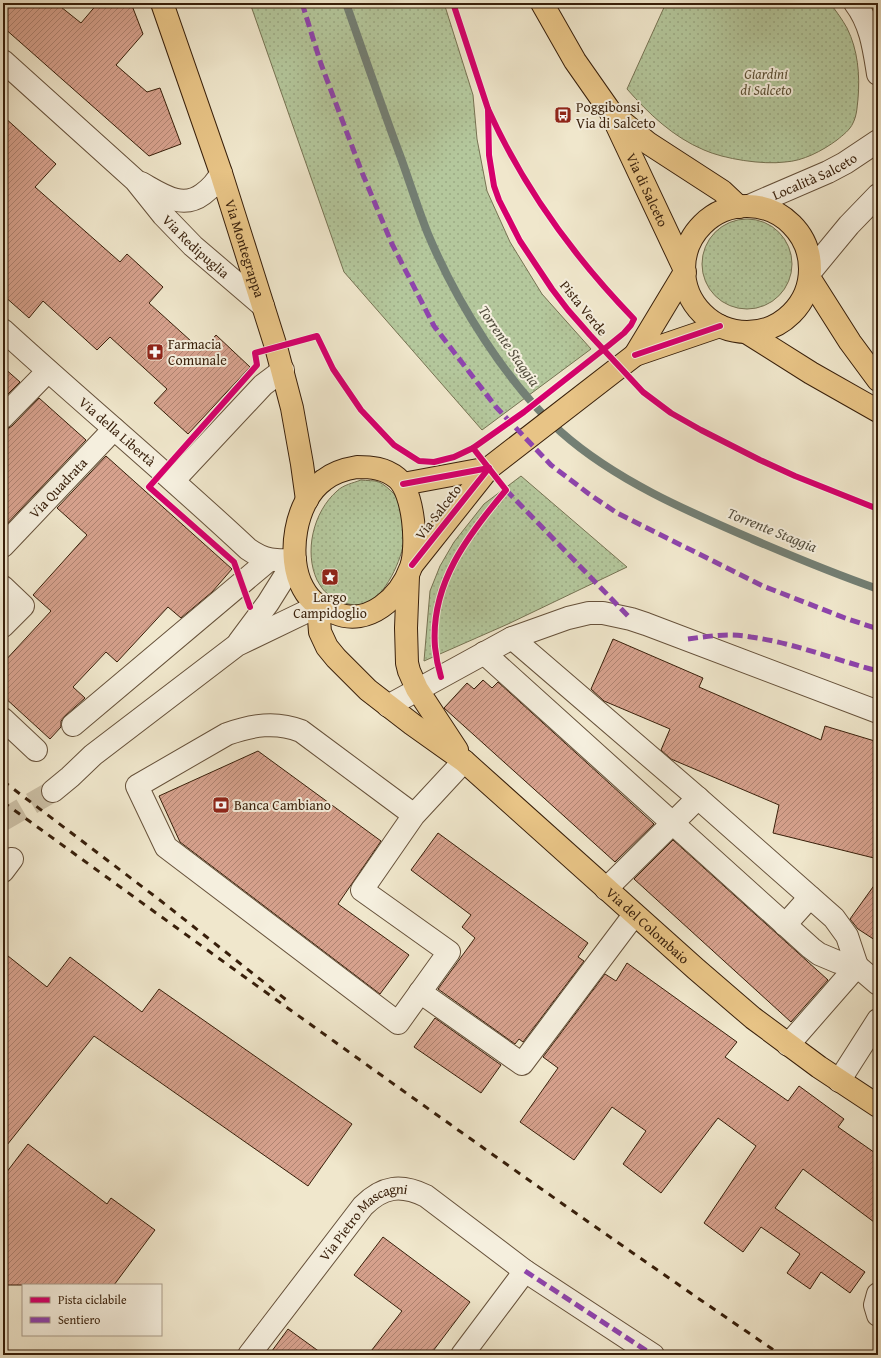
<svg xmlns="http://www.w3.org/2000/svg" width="881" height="1358" viewBox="0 0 881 1358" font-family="'Gentium Book Plus',serif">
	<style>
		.grass { fill: url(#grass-dots); stroke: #767353 }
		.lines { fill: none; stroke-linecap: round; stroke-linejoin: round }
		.stream { stroke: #737f74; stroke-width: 8 }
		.building { fill: url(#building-hatch); stroke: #381f0a }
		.minor-tunnel { stroke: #cbbfa5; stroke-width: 22; stroke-dasharray: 22 11; stroke-linecap: butt }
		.minor-casing { stroke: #66513a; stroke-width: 24 }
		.major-casing { stroke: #381f0a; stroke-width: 24 }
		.highway-casing { stroke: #381f0a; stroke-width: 24 }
		.minor { stroke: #f5efde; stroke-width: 22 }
		.major { stroke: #e8c486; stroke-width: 22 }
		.highway { stroke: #e8c486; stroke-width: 22 }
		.rail { stroke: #381f0a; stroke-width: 3; stroke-dasharray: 7 7; stroke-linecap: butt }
		.quiet { stroke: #8e44ad; stroke-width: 5; stroke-dasharray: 10 5; stroke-linecap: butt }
		.cycleway-casing { stroke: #f5efde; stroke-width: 8 }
		.cycleway { stroke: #d6006c; stroke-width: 6 }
		.labels { text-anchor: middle; stroke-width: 4; stroke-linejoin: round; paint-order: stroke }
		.park-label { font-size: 14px; font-style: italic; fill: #5d5136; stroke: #f5efde }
		.poi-label { font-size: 14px; fill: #381f0a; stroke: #f5efde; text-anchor: start }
		.street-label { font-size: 14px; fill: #381f0a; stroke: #f5efde }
		.water-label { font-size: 15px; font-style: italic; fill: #554f3f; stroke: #f5efde }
	</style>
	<defs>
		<pattern id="grass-dots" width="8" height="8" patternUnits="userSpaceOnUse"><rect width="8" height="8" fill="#b4c79c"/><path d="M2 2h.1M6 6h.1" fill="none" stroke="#9caa85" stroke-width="1.8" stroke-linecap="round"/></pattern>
		<pattern id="building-hatch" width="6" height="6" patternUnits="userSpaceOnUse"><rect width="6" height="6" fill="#d6a18d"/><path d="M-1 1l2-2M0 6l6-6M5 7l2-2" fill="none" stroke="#af8371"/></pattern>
	</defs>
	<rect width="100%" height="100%" fill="#f0e7cc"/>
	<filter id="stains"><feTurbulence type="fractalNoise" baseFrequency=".005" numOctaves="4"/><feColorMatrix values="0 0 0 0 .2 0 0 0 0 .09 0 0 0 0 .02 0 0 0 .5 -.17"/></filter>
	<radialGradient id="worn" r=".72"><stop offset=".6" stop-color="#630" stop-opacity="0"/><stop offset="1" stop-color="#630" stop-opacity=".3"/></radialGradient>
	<g class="grass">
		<path d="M250,3H444L473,95L477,139L487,191L510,242L542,294L591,349L482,430L344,272Z"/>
		<path d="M666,3H830C836,11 842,19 847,28C858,50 860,75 858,99C857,107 857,115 853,123C850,130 843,135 837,140C822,151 803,161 785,162C763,165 724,159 704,150C673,137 649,114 627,89Z"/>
		<circle cx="747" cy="264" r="45"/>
		<path d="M521,476L627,567L508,624L424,661L430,591L440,566L454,542L484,504Z"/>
		<path d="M361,480C367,481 374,480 379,482C389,487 400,499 403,509C404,513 403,517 404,521C404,527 405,533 404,539C403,558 384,599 365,604C351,607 339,602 328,594C323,591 320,585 317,580C304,552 313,512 337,491C343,485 353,483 361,480Z"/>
	</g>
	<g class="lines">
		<path class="stream" d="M346,3C364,55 382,107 401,158C410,183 418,209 428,234C457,303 506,382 561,432C615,480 687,511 752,539C794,557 835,574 878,589"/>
	</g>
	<g class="building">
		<path d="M3,3H56L81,23L98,3H131L143,34L116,65L147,92L160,88L181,144L149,156L3,27Z"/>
		<path d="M3,116L56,164L35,187L120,262L127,254L163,287L149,303L202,351L216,335L250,367L188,434L154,403L167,389L110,337L97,350L43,301L29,318L3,295Z"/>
		<path d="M3,367L20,382L3,399Z"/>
		<path d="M39,398L86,440L3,528V429H7L12,426Z"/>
		<path d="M106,456L232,569L212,592L181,618L168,607L117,662L106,652L73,687L85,698L65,716L61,721V727L50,739L3,696V663L51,611L33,595L87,535L57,508Z"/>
		<path d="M613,639L703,678L699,687L821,740L825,726L878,742V859L773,833L779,805L671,759L661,750L670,729L604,701L591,689Z"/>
		<path d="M483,680L492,688L498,682L654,824L615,862L444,708L467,683L474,689Z"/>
		<path d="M258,751L381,841L338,904L409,955L380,994L180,842L159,796Z"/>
		<path d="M438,833L588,943L578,957L584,961L523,1042L519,1039L515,1044L438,989L475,938L462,927L471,915L411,870Z"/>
		<path d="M673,840L828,980L791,1022L634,879Z"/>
		<path d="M878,880V942L858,929L850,919Z"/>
		<path d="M3,952L47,987L70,957L142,1012L159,989L352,1124L308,1186L94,1036L3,1150Z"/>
		<path d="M627,963L737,1042L725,1057L788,1101L799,1086L844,1119L838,1127L878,1155V1225L803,1169L775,1208L865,1272L850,1293L821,1272L810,1289L787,1273L800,1254L761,1227L743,1252L704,1223L756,1146L718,1118L661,1193L623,1164L646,1131L612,1107L574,1160L520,1122L558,1068L543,1057L605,974L616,981Z"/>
		<path d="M435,1018L501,1065L481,1093L414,1047Z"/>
		<path d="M28,1144L107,1204L111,1198L155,1230L114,1285H3V1177Z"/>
		<path d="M383,1237L470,1302L430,1355H368L402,1311L354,1275Z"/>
		<path d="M288,1329L324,1355H269Z"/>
	</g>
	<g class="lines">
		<path class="minor-tunnel" d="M3,820L53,791"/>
		<g class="minor-casing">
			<g id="minor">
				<path d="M855,3C871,24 874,49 878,74"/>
				<path id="s1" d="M3,61L135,180L163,215L193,246L263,306"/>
				<path d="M141,183C161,194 182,210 203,194C211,188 217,182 221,173"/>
				<path id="s2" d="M749,206L828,172L845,163L878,141"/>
				<path d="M811,271L849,225L878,195"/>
				<path id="s3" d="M3,330C84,404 168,474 248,549C265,561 275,561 295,560"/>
				<path d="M3,417L48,371"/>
				<path d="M174,480L263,385L283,370"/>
				<path id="s4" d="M3,546L114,429"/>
				<path d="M3,587L23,606L3,626"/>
				<path d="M512,638L698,798L834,918L847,936L857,966"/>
				<path d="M239,642L268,603L295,560"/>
				<path d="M484,653L811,948L819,954L838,962L857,966L878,984"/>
				<path d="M388,706L512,638L568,618L589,613H603L631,619L646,624L878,712"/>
				<path d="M3,719L36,750"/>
				<path d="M73,725L269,560"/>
				<path d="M53,791L70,777L93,755L237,645L318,606"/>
				<path d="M414,815L362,890L449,952L398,1023L166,847L137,786L227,734C252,725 276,721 301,731L414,815L464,761"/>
				<path d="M3,871L12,859"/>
				<path d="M606,889L698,798"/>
				<path d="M785,925L810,897"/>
				<path d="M420,992L522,1064L634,915"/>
				<path d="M788,1045L857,966"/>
				<path d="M839,1081L878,1020"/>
				<path d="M878,1294L875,1305L878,1315"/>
				<path id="s5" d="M249,1355L363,1206C383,1186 401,1184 426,1196L525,1271L653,1355"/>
				<path d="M462,1355L525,1271"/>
			</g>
		</g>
		<g class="major-casing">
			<g id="major">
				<path id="s6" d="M162,3L221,173L276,347L292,408L302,464L307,500"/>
				<path id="s7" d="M542,3L575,61L610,111L684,268"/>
				<path d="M615,116L648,143L722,191L739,207"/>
				<circle cx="747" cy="269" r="63"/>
				<path d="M635,355L685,272"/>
				<path d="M357,467C371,467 385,468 397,478C414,492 418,547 411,567C400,598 368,627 335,613C320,607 311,603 303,588C286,558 295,500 324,480C334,472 345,469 357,467Z"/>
				<path d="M403,484L489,468"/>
				<path d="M412,565L489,468L635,355L720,326"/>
				<path d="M408,576L406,628L407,663L409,671L417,689L457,750"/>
				<path id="s8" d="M318,606L320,632L327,647L336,658L368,690L412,724L464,761L696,969L753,1018L819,1067L878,1106"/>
			</g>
		</g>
		<g class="highway-casing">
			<g id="highway">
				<path d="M810,279L850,342L878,380"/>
				<path d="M746,332L811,373L878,411"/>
			</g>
		</g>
		<use href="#minor" class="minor"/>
		<use href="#major" class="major"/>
		<use href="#highway" class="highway"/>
		<g class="rail">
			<path d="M3,781L161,901L289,1002"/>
			<path d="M3,802C261,989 518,1176 781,1355"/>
		</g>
		<g class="quiet">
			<path d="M302,3L321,64L361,170L392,244L434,326L496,407L551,465L589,494L617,513L763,586L845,618L878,629"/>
			<path d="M506,490L631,619"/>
			<path d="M688,639C709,636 730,633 751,637C794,643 836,660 878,671"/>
			<path d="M525,1271L653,1355"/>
		</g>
		<g class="cycleway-casing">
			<g id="cycleway">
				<path d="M453,3L488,109L489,155L494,186L499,200L520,241L552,289L568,310L590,335L643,392L671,413L701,430L760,460L795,476L878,509"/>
				<path d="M635,355L720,326"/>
				<path d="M403,484L489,468"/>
				<path d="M412,565L489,468"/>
				<path d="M250,607L234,562L149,487L257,365L255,353L317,336L333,369L361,410L394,445L419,461L434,462L454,457L473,448L524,412L608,346L624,333L631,325L634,319C575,258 523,187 488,109"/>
				<path d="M441,677C438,667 436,657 435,647C430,584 468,535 506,490L473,448"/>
			</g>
		</g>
		<use href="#cycleway" class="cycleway"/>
	</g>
	<defs>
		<g id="bus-square" transform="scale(0.9)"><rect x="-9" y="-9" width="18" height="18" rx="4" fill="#8f2418" stroke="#f5efde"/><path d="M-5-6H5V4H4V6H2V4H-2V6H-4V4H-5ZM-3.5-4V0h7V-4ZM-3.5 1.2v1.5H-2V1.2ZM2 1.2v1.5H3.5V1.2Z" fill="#fff"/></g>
		<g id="pharmacy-square" transform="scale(0.9)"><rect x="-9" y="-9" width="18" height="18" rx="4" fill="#8f2418" stroke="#f5efde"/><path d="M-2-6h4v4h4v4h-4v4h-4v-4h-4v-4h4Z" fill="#fff"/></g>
		<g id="sight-square" transform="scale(0.9)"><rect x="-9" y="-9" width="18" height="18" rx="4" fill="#8f2418" stroke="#f5efde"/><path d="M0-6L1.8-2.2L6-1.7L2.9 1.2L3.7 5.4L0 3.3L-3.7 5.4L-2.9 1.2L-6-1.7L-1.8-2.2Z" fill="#fff"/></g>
		<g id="bank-square" transform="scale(0.9)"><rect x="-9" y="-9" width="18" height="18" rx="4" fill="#8f2418" stroke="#f5efde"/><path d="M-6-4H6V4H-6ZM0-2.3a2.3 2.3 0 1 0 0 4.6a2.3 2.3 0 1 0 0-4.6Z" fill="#fff"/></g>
	</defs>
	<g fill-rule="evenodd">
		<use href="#bus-square" x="563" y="115"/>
		<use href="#pharmacy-square" x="155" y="352"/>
		<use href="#sight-square" x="330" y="577"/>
		<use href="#bank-square" x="221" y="805"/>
	</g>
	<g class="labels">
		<g class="park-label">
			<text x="766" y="79">Giardini<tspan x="766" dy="16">di Salceto</tspan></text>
		</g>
		<g class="poi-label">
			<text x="576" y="112">Poggibonsi,<tspan x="576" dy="16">Via di Salceto</tspan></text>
			<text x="168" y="349">Farmacia<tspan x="168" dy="16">Comunale</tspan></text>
			<text x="330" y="602" text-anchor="middle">Largo<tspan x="330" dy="16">Campidoglio</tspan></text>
			<text x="234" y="810">Banca Cambiano</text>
		</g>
		<g class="street-label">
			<text dy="5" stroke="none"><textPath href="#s2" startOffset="72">Località Salceto</textPath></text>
			<text dy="5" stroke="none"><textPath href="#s7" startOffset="215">Via di Salceto</textPath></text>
			<text dy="5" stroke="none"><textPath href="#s1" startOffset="268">Via Redipuglia</textPath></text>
			<text dy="5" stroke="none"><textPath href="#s6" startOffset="259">Via Montegrappa</textPath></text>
			<text transform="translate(584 308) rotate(51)" y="5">Pista Verde</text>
			<text dy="5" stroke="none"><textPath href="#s3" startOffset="153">Via della Libertà</textPath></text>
			<text dy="5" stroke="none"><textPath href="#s4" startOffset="80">Via Quadrata</textPath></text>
			<text transform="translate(438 512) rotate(-52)" y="5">Via Salceto</text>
			<text dy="5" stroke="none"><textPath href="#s8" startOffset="468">Via del Colombaio</textPath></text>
			<text dy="5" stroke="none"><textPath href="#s5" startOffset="179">Via Pietro Mascagni</textPath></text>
		</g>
		<g class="water-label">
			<text transform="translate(509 346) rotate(55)" y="5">Torrente Staggia</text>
			<text transform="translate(772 530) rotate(22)" y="5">Torrente Staggia</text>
		</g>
	</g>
	<rect width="881" height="1358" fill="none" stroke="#f0e7cc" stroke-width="16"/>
	<rect x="4" y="4" width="873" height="1350" fill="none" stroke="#381f0a" stroke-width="2"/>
	<rect x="8" y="8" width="865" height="1342" fill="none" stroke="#381f0a"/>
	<rect x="22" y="1284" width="140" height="52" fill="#f5efde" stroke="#a99c89"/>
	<rect x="30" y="1297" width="20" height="6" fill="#d6006c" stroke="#a99c89"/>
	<text x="58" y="1304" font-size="12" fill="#381f0a">Pista ciclabile</text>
	<rect x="30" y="1317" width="20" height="6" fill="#8e44ad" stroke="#a99c89"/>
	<text x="58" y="1324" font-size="12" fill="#381f0a">Sentiero</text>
	<rect width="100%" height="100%" filter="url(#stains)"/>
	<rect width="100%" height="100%" fill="url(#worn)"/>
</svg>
